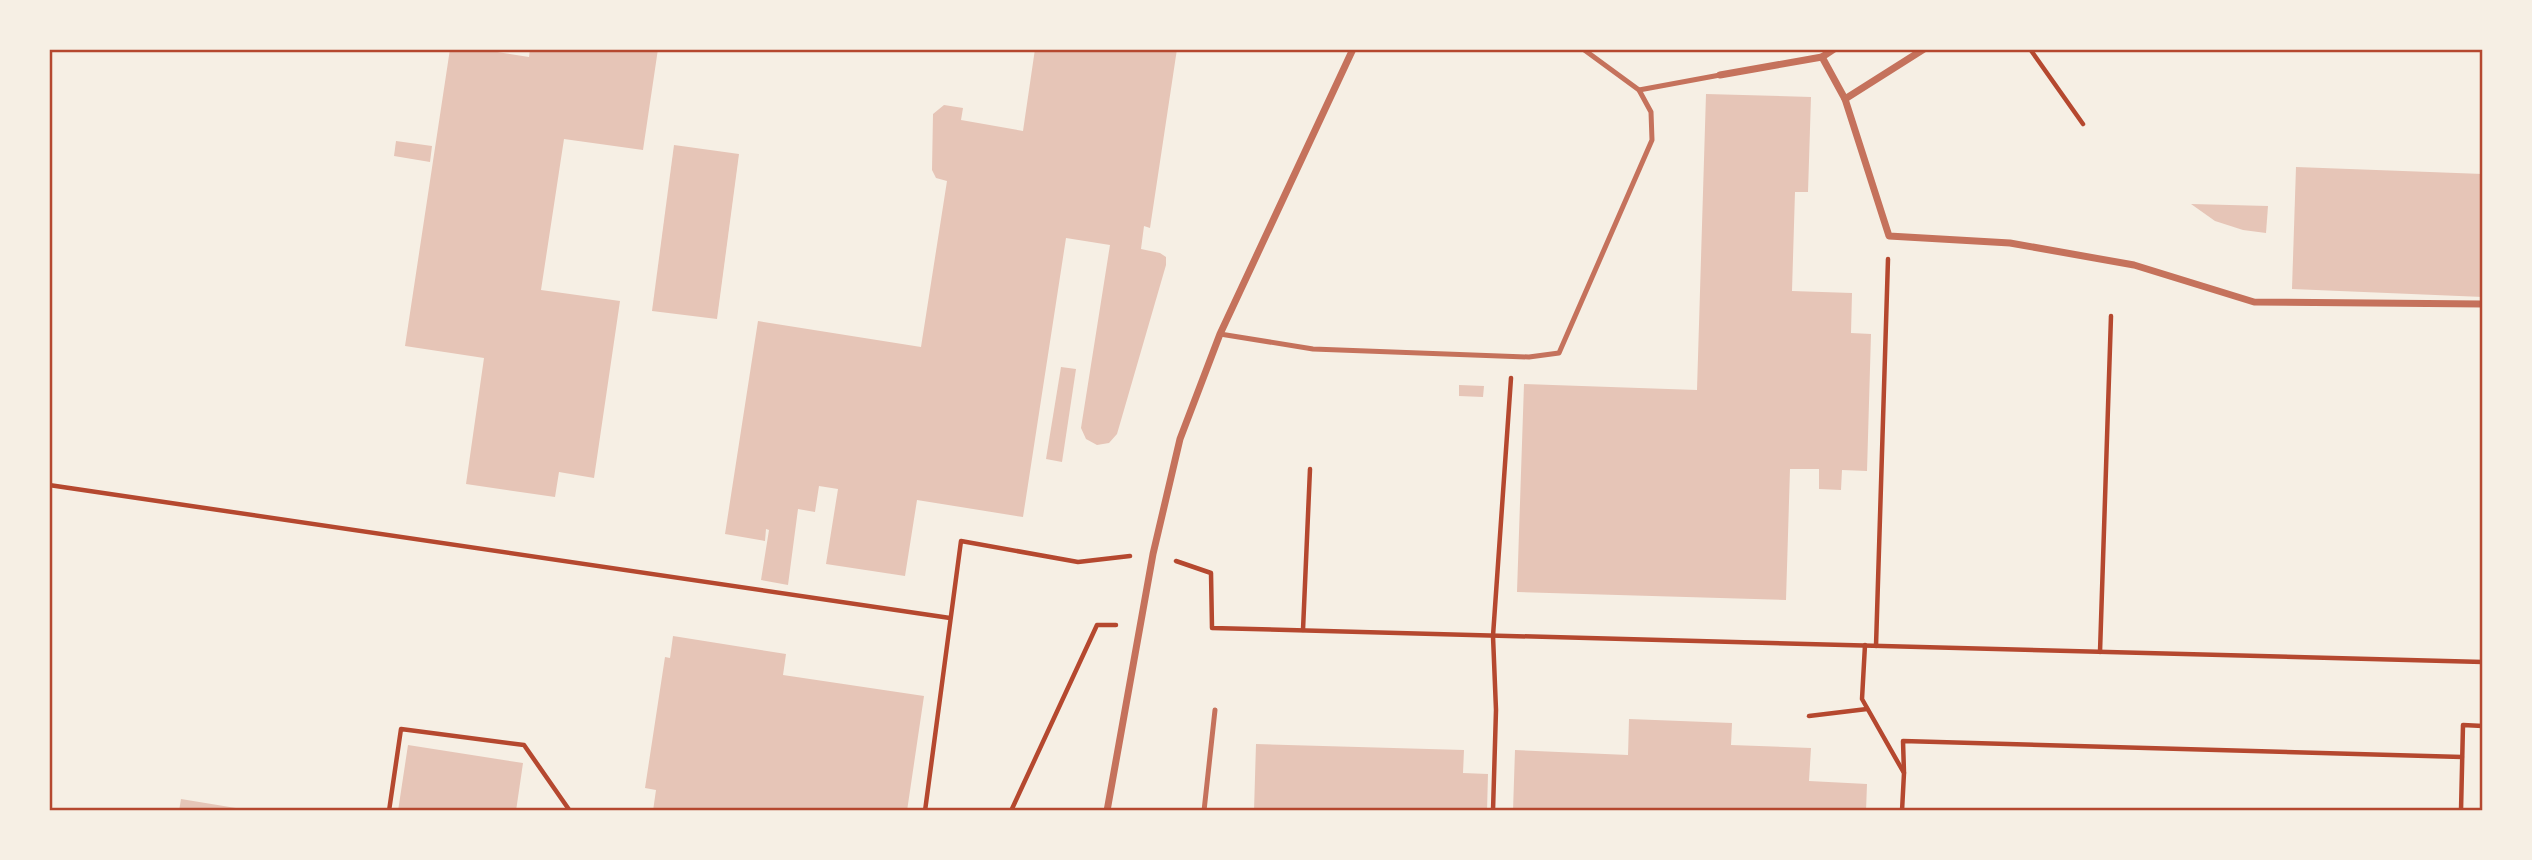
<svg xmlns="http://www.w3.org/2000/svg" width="2532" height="860" viewBox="0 0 2532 860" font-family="Commissioner,sans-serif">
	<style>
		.building { fill: #e6c5b7 }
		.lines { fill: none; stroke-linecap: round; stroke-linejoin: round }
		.path { stroke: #b5482f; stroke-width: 4.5 }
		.service { stroke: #c5725c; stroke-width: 5 }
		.minor { stroke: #c5725c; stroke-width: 7 }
		.neatline { fill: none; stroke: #b5482f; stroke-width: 2.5 }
	</style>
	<rect width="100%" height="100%" fill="#f6efe4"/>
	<g class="building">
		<path d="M450,49H478L529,57L530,49H658L643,150L564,139L541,290L620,301L594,478L559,472L555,497L466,484L484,358L405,346Z"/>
		<path d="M1035,49H1177L1150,228L1144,226L1141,249L1160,253L1166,257V265L1117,434L1109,443L1097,445L1086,439L1081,428L1110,245L1066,238L1023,517L917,500L905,576L826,564L838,489L819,486L815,512L798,509L788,585L761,580L769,530L766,529L765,541L725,534L758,321L921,347L947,181L936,178L932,170L933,114L944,105L963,108L961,120L1023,131Z"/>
		<path d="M1706,94L1811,97L1808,192H1795L1792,291L1852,293L1851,333L1871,334L1867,471L1842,470L1841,490L1819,489V469H1790L1786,600L1517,592L1524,384L1697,390Z"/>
		<path d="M396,141L432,146L430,162L394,156Z"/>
		<path d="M674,145L739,154L717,319L652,311Z"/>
		<path d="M2296,167L2483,174V297L2292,289Z"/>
		<path d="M2191,204L2268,206L2266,233L2243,230L2215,221Z"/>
		<path d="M1061,367L1076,369L1062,462L1046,459Z"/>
		<path d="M1459,385L1484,386L1483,397L1459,396Z"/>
		<path d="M673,636L786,654L783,675L924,696L907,811H653L656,790L645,788L665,657L670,658Z"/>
		<path d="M1629,719L1732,723L1731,745L1811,748L1809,781L1867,784L1866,811H1513L1515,750L1628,755Z"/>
		<path d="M1256,744L1464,750L1463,773L1488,774L1487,811H1254Z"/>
		<path d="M408,745L523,763L516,811H398Z"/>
		<path d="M181,799L248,810V811H179Z"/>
	</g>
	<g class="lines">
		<g class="path">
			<path d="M2030,49L2083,124"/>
			<path d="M49,485L950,618"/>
			<path d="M1176,561L1211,573L1212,628L2483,662"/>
			<path d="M1303,630L1310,469"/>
			<path d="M1865,645L1862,699L1904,773L1902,811"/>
			<path d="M1876,646L1888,259"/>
			<path d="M2100,652L2111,316"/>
			<path d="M1809,716L1867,709"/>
			<path d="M1904,773L1903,741L2462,757"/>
			<path d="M389,811L401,729L524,745L570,811"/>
			<path d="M925,811L961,541L1078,562L1130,556"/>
			<path d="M1011,811L1097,625H1116"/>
			<path d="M1493,811L1496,710L1493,636L1511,378"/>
			<path d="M2461,811L2463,725L2483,726"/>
		</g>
		<g class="service">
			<path d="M1639,90L1720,75"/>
			<path d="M1220,334L1313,349L1529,357L1559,353L1652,140L1651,112L1639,90L1583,49"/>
			<path d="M1204,811L1215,710"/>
		</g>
		<g class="minor">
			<path d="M1822,57L1834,49"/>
			<path d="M1720,75L1822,57L1845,99L1889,236L2010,243L2134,265L2254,302L2483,304"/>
			<path d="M1845,99L1924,49"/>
			<path d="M1107,811L1153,554L1180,439L1220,334L1353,49"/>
		</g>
	</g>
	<rect width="2532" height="860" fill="none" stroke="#f6efe4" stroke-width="102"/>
	<rect x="51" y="51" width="2430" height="758" class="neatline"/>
</svg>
